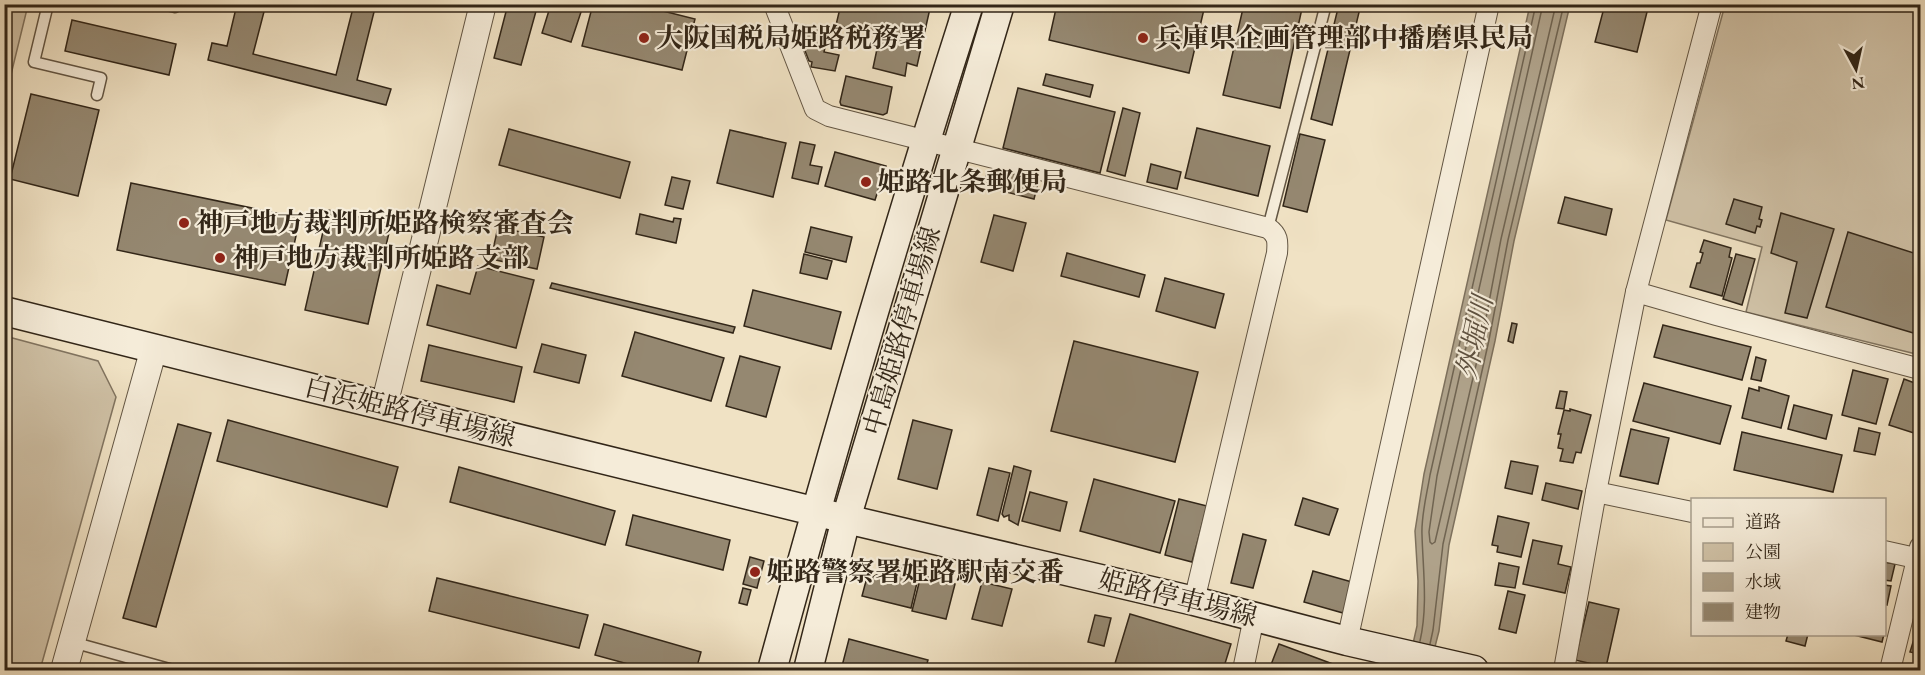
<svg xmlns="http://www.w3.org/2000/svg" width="1925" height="675" viewBox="0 0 1925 675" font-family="'EB Garamond','Noto Serif JP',serif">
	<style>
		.green { fill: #d0c2a7; stroke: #817460; stroke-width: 1.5 }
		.water { fill: #afa28a; stroke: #7d705c; stroke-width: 1.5 }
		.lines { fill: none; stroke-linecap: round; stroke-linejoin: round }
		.shore { stroke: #706451; stroke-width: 1.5 }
		.building { fill: #958871; stroke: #322618; stroke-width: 1.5 }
		.service-casing { stroke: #625543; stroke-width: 13 }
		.minor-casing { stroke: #625543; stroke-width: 22 }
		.tertiary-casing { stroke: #625543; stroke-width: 28 }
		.secondary-casing { stroke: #322618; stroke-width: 31 }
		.service { stroke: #f5ecd9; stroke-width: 10 }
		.minor { stroke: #f5ecd9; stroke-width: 20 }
		.tertiary { stroke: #f5ecd9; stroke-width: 26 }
		.secondary { stroke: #f5ecd9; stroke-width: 28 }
		.poi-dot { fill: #8f2418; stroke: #f5ecd9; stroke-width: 2 }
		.labels { text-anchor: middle; stroke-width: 4.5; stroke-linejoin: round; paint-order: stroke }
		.poi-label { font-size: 27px; font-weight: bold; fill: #322618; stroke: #f5ecd9; text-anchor: start }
		.street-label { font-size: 27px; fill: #322618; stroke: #f5ecd9 }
		.water-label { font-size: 28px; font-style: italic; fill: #5e5140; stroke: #f5ecd9 }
	</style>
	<rect width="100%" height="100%" fill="#f0e2c4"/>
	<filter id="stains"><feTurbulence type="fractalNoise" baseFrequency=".00333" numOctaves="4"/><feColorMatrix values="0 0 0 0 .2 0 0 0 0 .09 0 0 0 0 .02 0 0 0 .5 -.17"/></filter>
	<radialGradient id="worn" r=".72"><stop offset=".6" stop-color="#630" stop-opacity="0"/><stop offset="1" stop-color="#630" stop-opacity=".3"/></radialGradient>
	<g class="green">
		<path d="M5,4L28,5L5,99L4,5Z"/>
		<path d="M1725,5H1920V355L1746,312L1762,247L1666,220Z"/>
		<path d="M5,336L98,361L116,397L40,670H5Z"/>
	</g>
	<path class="water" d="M1530,5H1570L1514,241L1495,341L1449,545L1439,631L1429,670H1407L1417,626L1418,581L1415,531L1424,474Z"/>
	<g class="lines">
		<g class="shore">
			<path d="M1543,4L1437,476L1429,532L1430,542L1432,544L1435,542L1482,339L1501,239L1556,4"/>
			<path d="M1420,641C1428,606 1423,570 1422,535C1421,515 1427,494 1430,475L1536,4"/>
			<path d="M1430,644L1433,630L1443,544L1489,340L1508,240L1564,4"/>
		</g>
	</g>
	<g class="building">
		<path d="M237,4H266L253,54L336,75L354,4H376L357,80L391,89L386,105L208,60L212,43L227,46Z"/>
		<path d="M508,4H538L521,65L494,58Z"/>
		<path d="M551,4H577L583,6L571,42L542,33Z"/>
		<path d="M593,4H635L695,19L682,70L582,46Z"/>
		<path d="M841,4H931L917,66L907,63L905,76L873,68L880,35L836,25Z"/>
		<path d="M1057,4L1205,5L1189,73L1049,40Z"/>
		<path d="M1244,4H1303L1280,108L1223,95Z"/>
		<path d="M1339,4H1361L1332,125L1311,119Z"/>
		<path d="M1605,4H1649L1637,52L1595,42Z"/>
		<path d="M72,20L176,44L169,75L65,51Z"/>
		<path d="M803,25L829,29L824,52L839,55L835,71L811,67L812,62L809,61L800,38Z"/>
		<path d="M1046,74L1093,85L1090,97L1043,85Z"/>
		<path d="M846,76L892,87L887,113L883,115L841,105L840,102Z"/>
		<path d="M1018,88L1115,112L1100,173L1003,148Z"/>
		<path d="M31,94L99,110L78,196L10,179Z"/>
		<path d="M1123,108L1140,113L1125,176L1107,171Z"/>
		<path d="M1197,128L1270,146L1258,196L1185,178Z"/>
		<path d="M509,129L630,162L620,198L499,165Z"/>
		<path d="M730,130L786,143L773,197L717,183Z"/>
		<path d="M1300,134L1325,140L1307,212L1283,206Z"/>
		<path d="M800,142L815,145L810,165L822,167L818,184L792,178Z"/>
		<path d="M835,152L886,166L875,200L825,186Z"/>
		<path d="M1151,164L1181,172L1177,189L1147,182Z"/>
		<path d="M995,167L1039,179L1034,199L983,186L987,172Z"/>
		<path d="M672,177L690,181L683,209L665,205Z"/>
		<path d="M131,183L300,218L285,285L117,250Z"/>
		<path d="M1565,197L1612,209L1606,235L1558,223Z"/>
		<path d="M1734,199L1762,207L1759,219L1762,220L1760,227L1757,226L1755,233L1726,224Z"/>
		<path d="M328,210L391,224L368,324L305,310Z"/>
		<path d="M1781,213L1834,229L1807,318L1785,313L1797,262L1771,253Z"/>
		<path d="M640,214L673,222L674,218L681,219L676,243L636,234Z"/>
		<path d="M994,215L1026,223L1013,271L981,262Z"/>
		<path d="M498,227L544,237L537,269L491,259Z"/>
		<path d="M811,227L852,237L846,262L805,252Z"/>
		<path d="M1848,232L1920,255V335L1826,307Z"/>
		<path d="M1704,240L1731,248L1729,257L1732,258L1722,296L1690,287L1697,263H1700L1703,253L1700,252Z"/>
		<path d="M1067,253L1145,275L1139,297L1061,276Z"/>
		<path d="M804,254L832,261L827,279L800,273Z"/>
		<path d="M1736,254L1755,259L1742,305L1723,299Z"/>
		<path d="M478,266L534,280L516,348L427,325L437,285L470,294Z"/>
		<path d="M1165,278L1224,294L1215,328L1156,311Z"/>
		<path d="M552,283L735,327L733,333L550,288Z"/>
		<path d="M753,290L841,312L831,349L744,326Z"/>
		<path d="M1512,323L1517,324L1513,343L1508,341Z"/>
		<path d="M1663,325L1751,347L1742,380L1654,357Z"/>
		<path d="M635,332L724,358L711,401L622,376Z"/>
		<path d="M1074,341L1198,372L1175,462L1051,431Z"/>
		<path d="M542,344L586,355L579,383L534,372Z"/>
		<path d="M429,345L522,367L514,402L421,381Z"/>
		<path d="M740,356L780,367L766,417L726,406Z"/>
		<path d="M1756,357L1766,360L1761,381L1751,379Z"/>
		<path d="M1853,370L1888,379L1876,424L1842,415Z"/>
		<path d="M1904,379L1920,385V435L1889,425Z"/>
		<path d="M1644,383L1731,406L1720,444L1633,421Z"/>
		<path d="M1759,387L1789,396L1781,428L1742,418L1749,388L1759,391Z"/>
		<path d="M1560,391L1567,392L1564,409L1556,408Z"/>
		<path d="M1794,405L1832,415L1826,439L1788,429Z"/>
		<path d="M1570,409L1591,415L1581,453L1576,452L1573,463L1560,461L1563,449L1558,448L1561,434H1558L1564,410L1570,411Z"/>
		<path d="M228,420L398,467L387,507L217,461Z"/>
		<path d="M913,420L952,430L937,489L898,479Z"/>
		<path d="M178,424L211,433L156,627L123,618Z"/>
		<path d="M1859,428L1880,433L1875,455L1854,451Z"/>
		<path d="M1631,429L1669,438L1658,484L1620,476Z"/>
		<path d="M1742,432L1842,455L1833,492L1734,470Z"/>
		<path d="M1511,461L1538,466L1532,494L1505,488Z"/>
		<path d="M1014,466L1031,471L1018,525L1009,520V515L1004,517L1002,514Z"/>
		<path d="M459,467L615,511L605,545L450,502Z"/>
		<path d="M989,468L1010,473L998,521L977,515Z"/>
		<path d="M1094,479L1175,501L1160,553L1080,531Z"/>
		<path d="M1546,483L1582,491L1578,509L1542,500Z"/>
		<path d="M1030,492L1067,502L1060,531L1022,521Z"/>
		<path d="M1303,498L1338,509L1329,535L1295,525Z"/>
		<path d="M1179,499L1207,506L1192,562L1165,555Z"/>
		<path d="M633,515L730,540L723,570L626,545Z"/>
		<path d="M1498,516L1529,523L1521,557L1497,552L1498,546L1492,545Z"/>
		<path d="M1243,534L1266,540L1253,588L1231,583Z"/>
		<path d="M1533,540L1562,546L1558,564L1571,567L1565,593L1523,584Z"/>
		<path d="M750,557L764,561L757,588L743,584Z"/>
		<path d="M1884,562L1895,564L1891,581L1884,580Z"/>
		<path d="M1499,563L1519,567L1515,588L1495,585Z"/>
		<path d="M895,564L920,570L911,608L862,596L866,581Z"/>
		<path d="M1313,571L1352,582L1343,613L1304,602Z"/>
		<path d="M921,575L955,584L946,619L912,611Z"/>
		<path d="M437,578L588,615L579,648L429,611Z"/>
		<path d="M982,582L1012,589L1002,626L972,619Z"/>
		<path d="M1884,585L1891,586L1887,605L1884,604Z"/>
		<path d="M743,588L751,590L747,605L739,603Z"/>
		<path d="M1508,591L1525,595L1516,633L1499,629Z"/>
		<path d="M1589,602L1619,609L1606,667L1575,660Z"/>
		<path d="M1130,614L1231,644L1223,670H1113Z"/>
		<path d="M1095,615L1111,618L1104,646L1088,642Z"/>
		<path d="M604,624L701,652L696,670H650L595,655Z"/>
		<path d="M1917,627L1920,628V636L1915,634Z"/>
		<path d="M1788,634H1808L1805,646L1786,641Z"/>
		<path d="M1850,634H1884L1882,642Z"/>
		<path d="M849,639L928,660L925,670H841Z"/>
		<path d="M1914,639L1920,640V654L1910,652Z"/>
		<path d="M1279,644L1349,670H1269Z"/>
		<path d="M1913,664L1920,666V670H1912Z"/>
		<path d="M1839,665L1863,670H1837Z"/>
	</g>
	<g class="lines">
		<g class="service-casing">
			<g id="service">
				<path d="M48,4L34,62L101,78L97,95"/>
				<path d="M163,4L175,7L176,4"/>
				<path d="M1268,228L1326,4"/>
				<path d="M72,642L173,670"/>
			</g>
		</g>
		<g class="minor-casing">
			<g id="minor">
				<path d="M774,4L815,109L829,116L1268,228C1278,235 1278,241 1277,253L1194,601"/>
				<path d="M1636,292L1716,315L1920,369"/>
				<path d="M1596,492L1692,512"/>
				<path d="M1884,551L1920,559"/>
				<path d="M1347,641L1489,4"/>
				<path d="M1243,670L1254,617"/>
				<path d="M1564,670L1596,492L1636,292L1712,4"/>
				<path d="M1890,670L1920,547"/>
			</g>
		</g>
		<g class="tertiary-casing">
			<g id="tertiary">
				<path d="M384,406L483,4"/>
				<path d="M64,670L154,348"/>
			</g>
		</g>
		<g class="secondary-casing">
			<g id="secondary">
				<path d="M4,311L312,388L846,519L1194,601L1347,641L1474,670"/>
				<path d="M772,670C833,447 898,225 969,4"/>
				<path d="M808,670L846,519L1000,4"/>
			</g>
		</g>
		<use href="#service" class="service"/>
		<use href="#minor" class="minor"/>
		<use href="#tertiary" class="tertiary"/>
		<use href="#secondary" class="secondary"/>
	</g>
	<g class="poi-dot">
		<circle cx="644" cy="38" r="6"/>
		<circle cx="1143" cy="38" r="6"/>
		<circle cx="866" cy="182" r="6"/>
		<circle cx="184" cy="223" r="6"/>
		<circle cx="220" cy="258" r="6"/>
		<circle cx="755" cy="572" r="6"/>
	</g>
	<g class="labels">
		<g class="poi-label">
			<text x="656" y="47">大阪国税局姫路税務署</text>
			<text x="1155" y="47">兵庫県企画管理部中播磨県民局</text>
			<text x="878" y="191">姫路北条郵便局</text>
			<text x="196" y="232">神戸地方裁判所姫路検察審査会</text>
			<text x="232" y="267">神戸地方裁判所姫路支部</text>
			<text x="767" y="581">姫路警察署姫路駅南交番</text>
		</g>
		<g class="street-label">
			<text transform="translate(902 331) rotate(-74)" y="9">中島姫路停車場線</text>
			<text transform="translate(410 412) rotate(14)" y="9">白浜姫路停車場線</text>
			<text transform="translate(1178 598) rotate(14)" y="9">姫路停車場線</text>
		</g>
		<g class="water-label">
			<text transform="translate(1474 337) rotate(-78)" y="10">外堀川</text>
		</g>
	</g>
	<rect width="1925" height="675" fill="none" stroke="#f0e2c4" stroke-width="24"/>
	<rect x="6" y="6" width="1913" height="663" fill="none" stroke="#322618" stroke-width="3"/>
	<rect x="12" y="12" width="1901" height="651" fill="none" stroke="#322618" stroke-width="1.5"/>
	<rect x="1691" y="498" width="195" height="138" fill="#f5ecd9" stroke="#a79d8c" stroke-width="1.5"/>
	<rect x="1703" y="518" width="30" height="9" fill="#f5ecd9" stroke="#a79d8c" stroke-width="1.5"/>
	<text x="1745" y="528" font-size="18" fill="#322618">道路</text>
	<rect x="1703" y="543" width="30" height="18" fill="#d0c2a7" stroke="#a79d8c" stroke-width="1.5"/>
	<text x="1745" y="558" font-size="18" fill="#322618">公園</text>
	<rect x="1703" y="573" width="30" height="18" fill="#afa28a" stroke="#a79d8c" stroke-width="1.5"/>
	<text x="1745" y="588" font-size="18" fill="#322618">水域</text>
	<rect x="1703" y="603" width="30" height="18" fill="#958871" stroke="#a79d8c" stroke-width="1.5"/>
	<text x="1745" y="618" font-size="18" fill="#322618">建物</text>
	<g transform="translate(1856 69) rotate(172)" stroke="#f5ecd9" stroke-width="4.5" paint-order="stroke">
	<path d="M0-4.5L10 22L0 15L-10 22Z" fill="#322618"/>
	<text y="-9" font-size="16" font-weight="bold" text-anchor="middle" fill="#322618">N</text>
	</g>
	<rect width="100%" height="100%" filter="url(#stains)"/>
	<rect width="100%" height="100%" fill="url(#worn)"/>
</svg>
